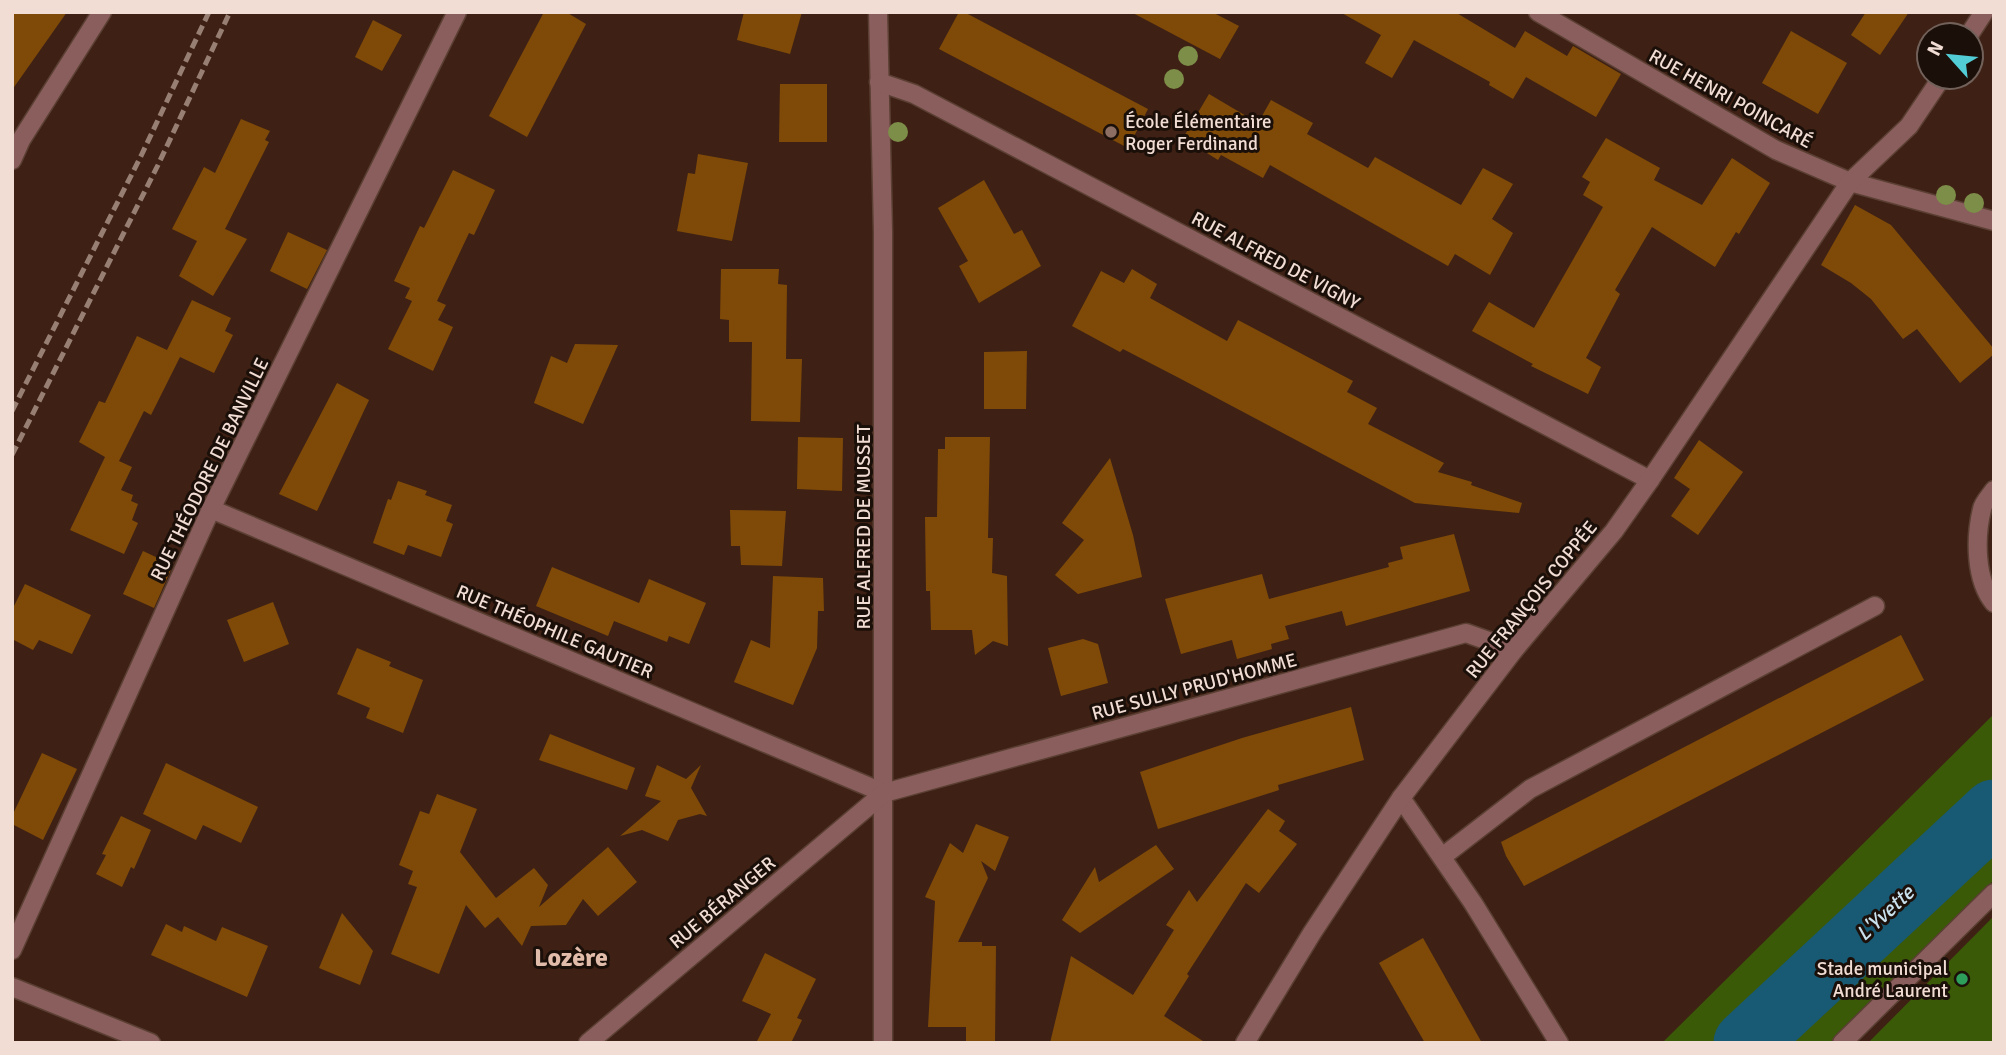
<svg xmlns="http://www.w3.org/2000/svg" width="2006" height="1055" viewBox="0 0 2006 1055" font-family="Signika,sans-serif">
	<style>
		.green { fill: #3a5a08 }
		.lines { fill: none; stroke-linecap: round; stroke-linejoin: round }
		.river { stroke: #185973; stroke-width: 65 }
		.building { fill: #7f4a08 }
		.minor-casing { stroke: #5b3f33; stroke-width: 21 }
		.minor { stroke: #895e5d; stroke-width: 18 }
		.rail { stroke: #987f74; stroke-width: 5; stroke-dasharray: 10 5; stroke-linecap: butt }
		.tree { fill: #7d8e48 }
		.education-dot { fill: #8d6e63; stroke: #1b0f09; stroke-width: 2.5 }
		.leisure-dot { fill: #2e9e5b; stroke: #1b0f09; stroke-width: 2.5 }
		.labels { text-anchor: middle; stroke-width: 6; stroke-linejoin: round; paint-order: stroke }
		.street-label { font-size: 19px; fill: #f1ddd4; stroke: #1b0f09 }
		.poi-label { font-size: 19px; fill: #f1ddd4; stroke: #1b0f09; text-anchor: start }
		.water-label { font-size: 21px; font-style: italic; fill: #c9e2ee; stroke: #1b0f09 }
		.district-label { font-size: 26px; font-weight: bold; fill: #e2bcab; stroke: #1b0f09 }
	</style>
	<rect width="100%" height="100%" fill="#3e2114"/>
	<g class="green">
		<path d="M1994,714V880L1832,1043H1662Z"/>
		<path d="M1994,916V1043H1868Z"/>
	</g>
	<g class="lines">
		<path class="river" d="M1746,1043L1994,812"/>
	</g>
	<g class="building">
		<path d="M12,12H67L12,90Z"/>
		<path d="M544,12H566L586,24L527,137L489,116Z"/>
		<path d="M744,12H802L790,54L737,40Z"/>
		<path d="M959,12H964L1148,109L1128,148L939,49Z"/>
		<path d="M1131,12H1212L1239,26L1220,59Z"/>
		<path d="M1340,12H1455L1515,48L1525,31L1567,56L1573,46L1621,74L1596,117L1526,77L1513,99L1489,85L1490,82L1414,40L1392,78L1365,63L1381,35Z"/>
		<path d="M1866,12H1909L1880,55L1851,35Z"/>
		<path d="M373,20L402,35L382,71L355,57Z"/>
		<path d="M1791,31L1847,63L1818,114L1762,83Z"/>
		<path d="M780,84H827V142H779Z"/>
		<path d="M1209,94L1258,123L1271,100L1313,123L1307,134L1368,168L1375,157L1461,205L1483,168L1513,184L1492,219L1513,233L1490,275L1455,254L1448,266L1270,165L1263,178L1221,155L1218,160L1183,138Z"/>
		<path d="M241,119L270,131L265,140L269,142L225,229L247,239L213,296L179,276L197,241L172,229L204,167L215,173Z"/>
		<path d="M1606,138L1660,168L1654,180L1702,205L1732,158L1770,183L1739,234L1736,232L1715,267L1652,227L1615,290L1620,294L1586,358L1601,367L1588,394L1531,366L1533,364L1472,331L1489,302L1534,328L1603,207L1583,195L1590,182L1582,177Z"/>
		<path d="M698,154L748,163L732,241L677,231L688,173L695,174Z"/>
		<path d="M453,170L495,190L474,235L469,233L437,301L446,305L438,320L453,327L433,371L388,349L412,301L405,298L410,288L394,281L420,226L424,228Z"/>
		<path d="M984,180L1014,234L1022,230L1041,266L979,303L959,266L968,261L938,208Z"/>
		<path d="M1855,205L1891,225L1994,349V354L1960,383L1917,329L1903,339L1871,299L1851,283L1821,265Z"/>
		<path d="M288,232L327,250L307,289L270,271Z"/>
		<path d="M721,269H779L778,284L787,285L786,359H802L800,422L751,421L752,342H729V320L720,319Z"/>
		<path d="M1132,269L1157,284L1150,298L1227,341L1238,320L1353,381L1347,392L1377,408L1368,424L1444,463L1438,472L1472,482L1471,485L1522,503L1519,513L1415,503L1181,379L1123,349L1120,352L1072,326L1101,271L1124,283Z"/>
		<path d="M192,300L231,318L225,331L233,335L214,373L180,357L151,415L144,411L119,461L132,467L121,490L133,495L131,501L138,504L132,520L138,523L124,554L70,530L105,457L79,442L99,401L105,403L137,336L167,350Z"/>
		<path d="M575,344L618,345L583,424L534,403L551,356L567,363Z"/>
		<path d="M1027,351L1026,409H984V352Z"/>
		<path d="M337,383L369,400L317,511L279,494Z"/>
		<path d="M798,437L843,438L842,491L797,489Z"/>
		<path d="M945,437H990L988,538H993L992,573L1007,576L1008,646L993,641L975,655L972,630H931L930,591H926L925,517H937L938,449H945Z"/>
		<path d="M1699,440L1743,472L1698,535L1671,516L1690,489L1674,478Z"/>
		<path d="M1110,458L1133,535L1142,577L1078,594L1055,575L1084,540L1062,523Z"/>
		<path d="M398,481L427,491L425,495L452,505L446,521L453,524L441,557L408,545L404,555L373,543L388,499L391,500Z"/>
		<path d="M730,510L786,511L782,566L741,565L740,546H731Z"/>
		<path d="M1454,534L1470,591L1346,626L1342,611L1285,626L1289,639L1271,644L1272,649L1237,659L1232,640L1181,654L1165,599L1262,574L1269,599L1389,567L1388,563L1403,559L1400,547Z"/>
		<path d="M143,551L173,565L154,608L123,594Z"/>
		<path d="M552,567L639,603L649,579L706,603L689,644L669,636L667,642L614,621L608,636L536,606Z"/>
		<path d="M773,576L823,578L824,611H818L817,648L793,705L734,682L751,640L770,648Z"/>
		<path d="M25,584L91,615L72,654L39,640L33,650L12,639V610Z"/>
		<path d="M273,602L289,644L244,662L227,620Z"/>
		<path d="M1901,635L1924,680L1524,886L1506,856L1501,842Z"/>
		<path d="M1083,639L1098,644L1108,683L1061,696L1048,648Z"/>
		<path d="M357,648L391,662L389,666L423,680L403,733L366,718L370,708L337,694Z"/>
		<path d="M1351,707L1364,760L1278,785L1279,790L1158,829L1140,772L1242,738Z"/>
		<path d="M550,734L635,768L627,790L539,760Z"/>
		<path d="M42,753L77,769L43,840L12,824V816Z"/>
		<path d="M166,763L258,807L241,843L203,825L196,840L143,814Z"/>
		<path d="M657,765L686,779L701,765L691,788L707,816L700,814L678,820L668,841L642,830L620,836L661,801L645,796Z"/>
		<path d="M437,794L477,809L460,852L496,898L534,868L548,885L539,907L608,847L637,882L598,916L583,899L566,925L531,926L522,946L498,917L485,928L466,905L439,974L391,954L417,887L408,884L413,871L399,865L420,811L429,814Z"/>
		<path d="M1268,809L1285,821L1279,831L1297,844L1259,893L1246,883L1187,974L1189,976L1164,1016L1206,1043H1050L1071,956L1133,995L1174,930L1166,925L1189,890L1197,902Z"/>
		<path d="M121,816L151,830L134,869L131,867L122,887L96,874L106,855L102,854Z"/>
		<path d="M976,824L1009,837L995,871L981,861L988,878L958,942H982V946H996L995,1043H966V1027H928L935,901L925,897L950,843L963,853Z"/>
		<path d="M1156,845L1174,869L1080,933L1062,920L1095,867L1099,882Z"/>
		<path d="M342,913L373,951L360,985L319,968Z"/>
		<path d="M166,924L182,932L184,926L216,941L222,927L268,946L247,997L151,955Z"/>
		<path d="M1423,938L1482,1043H1425L1379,963Z"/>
		<path d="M765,953L816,979L797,1018L802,1020L791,1043H756L771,1014L742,1001Z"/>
	</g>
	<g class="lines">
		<g class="minor-casing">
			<g id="minor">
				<path d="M878,12L883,232V1043"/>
				<path d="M1538,12L1776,150L1850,182L1994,221"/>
				<path d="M1969,35L1984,12"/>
				<path d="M879,82L914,94L1650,480"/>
				<path d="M12,160L21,140L102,12"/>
				<path d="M1994,490C1990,496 1983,503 1982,509C1975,538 1975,580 1994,603"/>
				<path d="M211,509L884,793"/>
				<path d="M1401,798L1473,903L1559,1043"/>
				<path d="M1442,857L1530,789L1875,606"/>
				<path d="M12,950L211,509L457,12"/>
				<path d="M12,987L151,1043"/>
				<path d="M588,1043L884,793L1466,633L1514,650"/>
				<path d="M1245,1043L1312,933L1401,798L1514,650L1614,531L1650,480L1850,182L1909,126L1942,77"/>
				<path d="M1842,1043L1994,893"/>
			</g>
		</g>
		<use href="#minor" class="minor"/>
		<g class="rail">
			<path d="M12,411L141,156L209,12"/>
			<path d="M12,455L158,165L230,12"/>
		</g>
	</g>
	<g class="tree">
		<circle cx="1188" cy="56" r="10"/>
		<circle cx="1174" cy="79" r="10"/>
		<circle cx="898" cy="132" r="10"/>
		<circle cx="1946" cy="195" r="10"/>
		<circle cx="1974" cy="203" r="10"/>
	</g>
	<circle class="education-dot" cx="1111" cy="132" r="7"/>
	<circle class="leisure-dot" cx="1962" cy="979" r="7"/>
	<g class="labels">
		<g class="street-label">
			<text transform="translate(1731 98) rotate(29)" y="7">RUE HENRI POINCARÉ</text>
			<text transform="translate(1276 260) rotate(28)" y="7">RUE ALFRED DE VIGNY</text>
			<text transform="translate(209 469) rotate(-64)" y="7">RUE THÉODORE DE BANVILLE</text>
			<text transform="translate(863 527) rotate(-90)" y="7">RUE ALFRED DE MUSSET</text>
			<text transform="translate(1531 599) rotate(-51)" y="7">RUE FRANÇOIS COPPÉE</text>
			<text transform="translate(555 631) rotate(23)" y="7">RUE THÉOPHILE GAUTIER</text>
			<text transform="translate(1194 686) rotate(-15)" y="7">RUE SULLY PRUD'HOMME</text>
			<text transform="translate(722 902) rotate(-40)" y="7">RUE BÉRANGER</text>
		</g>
		<g class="poi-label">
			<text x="1125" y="128">École Élémentaire<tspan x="1125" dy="22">Roger Ferdinand</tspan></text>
			<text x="1948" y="975" text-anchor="end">Stade municipal<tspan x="1948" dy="22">André Laurent</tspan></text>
		</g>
		<g class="water-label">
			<text transform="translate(1885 913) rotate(-43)" y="7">L'Yvette</text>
		</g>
		<g class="district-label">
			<text x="571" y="966">Lozère</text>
		</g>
	</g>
	<rect width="2006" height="1055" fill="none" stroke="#f1ddd4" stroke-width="28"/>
	<g transform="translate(1950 56) rotate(297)"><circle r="33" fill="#1b0f09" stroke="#71615a" stroke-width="2"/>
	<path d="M0-5L12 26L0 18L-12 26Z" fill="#52ccd5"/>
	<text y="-10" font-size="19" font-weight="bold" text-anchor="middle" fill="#f1ddd4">N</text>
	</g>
</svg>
